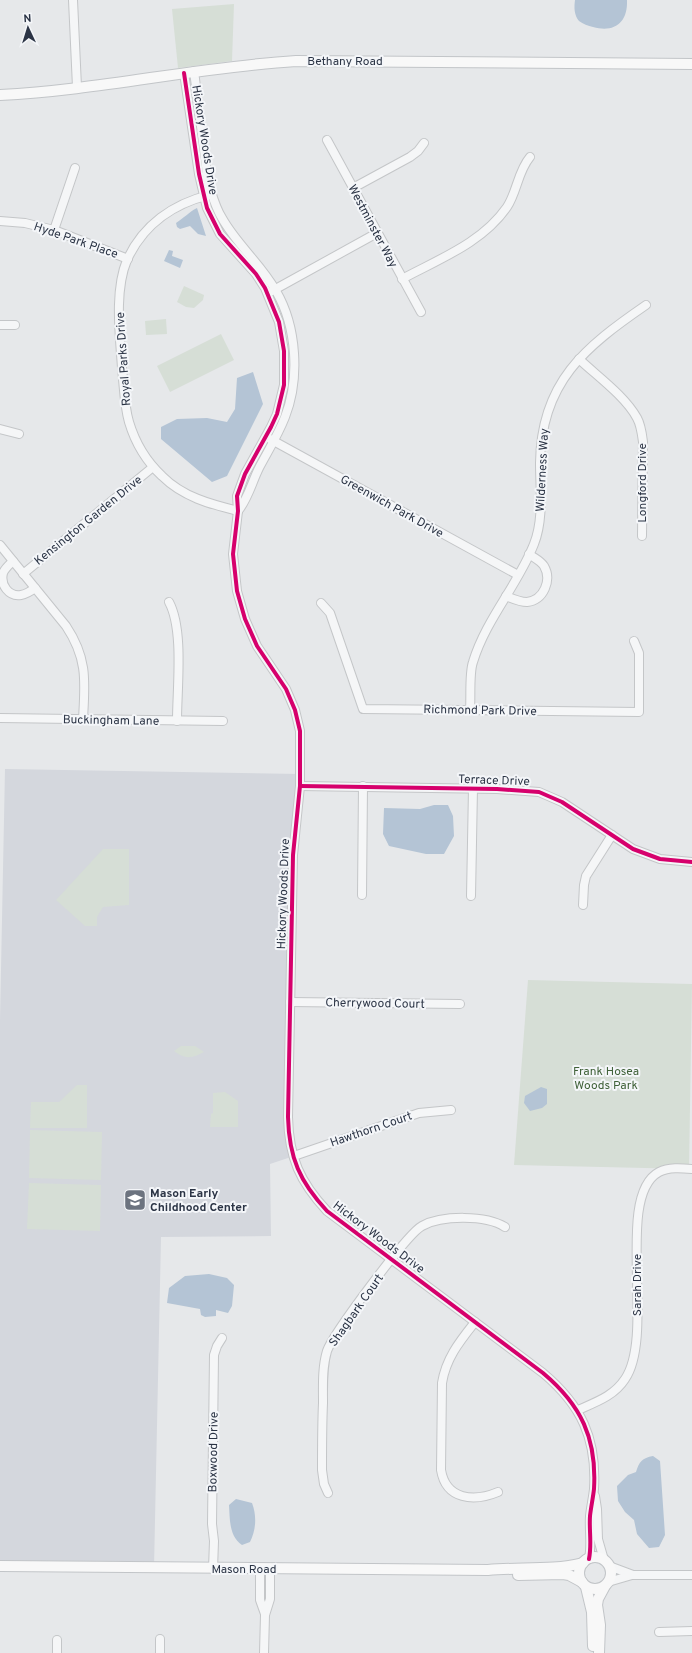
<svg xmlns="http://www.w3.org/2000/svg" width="692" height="1653" viewBox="0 0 692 1653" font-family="Overpass,sans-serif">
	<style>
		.built { fill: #d4d7dd }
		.green { fill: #d6ded6 }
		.water { fill: #b4c4d5 }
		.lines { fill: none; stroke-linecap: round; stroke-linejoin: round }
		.minor-casing { stroke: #c4c6c8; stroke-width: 10 }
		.major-casing { stroke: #c2c5c8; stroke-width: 12 }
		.minor { stroke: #f5f6f7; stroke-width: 8 }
		.major { stroke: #f8f8f8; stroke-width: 10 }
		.cycleway-casing { stroke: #f4f6f9; stroke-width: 6 }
		.cycleway { stroke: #d6006c; stroke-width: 4 }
		.labels { text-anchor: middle; stroke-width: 4; stroke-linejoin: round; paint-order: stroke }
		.street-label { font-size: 12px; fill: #2b3445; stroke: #f4f6f9 }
		.park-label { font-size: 12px; fill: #3f6138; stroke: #f4f6f9 }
		.poi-label { font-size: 12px; font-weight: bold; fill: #2b3445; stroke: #f4f6f9; text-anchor: start }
	</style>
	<rect width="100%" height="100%" fill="#e6e8ea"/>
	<path class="built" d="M5,769L300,774L294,841L288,1117L294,1156L270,1164L271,1236L161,1237L154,1568L0,1566V1020Z"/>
	<g class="green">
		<path d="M234,4L232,61L178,68L172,9Z"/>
		<path d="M184,286L204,295L203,300L194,308L186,307L177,302Z"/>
		<path d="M166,319L167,334L146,335L145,321Z"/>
		<path d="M221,334L234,360L170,392L157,366Z"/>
		<path d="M103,849H129V905L103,907L97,917V926H85L56,900Z"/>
		<path d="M528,980L692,984L689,1169L514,1165Z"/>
		<path d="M181,1046H195L204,1052C193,1058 185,1060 174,1051Z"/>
		<path d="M77,1085H87V1128H30L31,1102H59Z"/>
		<path d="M225,1092L238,1101V1127H210L211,1114L213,1113V1093Z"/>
		<path d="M30,1130L102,1132L101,1180L29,1178Z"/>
		<path d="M29,1183L101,1185L100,1231L27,1229Z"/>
	</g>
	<g class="water">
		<path d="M575,0H627C628,23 614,33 593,27C588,26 583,24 579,21C574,15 574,7 575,0Z"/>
		<path d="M197,208L206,236L198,234L190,226L180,229L177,227L176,223C184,218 189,212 197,208Z"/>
		<path d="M169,250L173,251L172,256L183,260L180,268L164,261Z"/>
		<path d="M253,372L263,404L227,476L212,482L161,439V427L177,419L207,418L227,422L235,409L237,378Z"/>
		<path d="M434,805H448L453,816L454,836L444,854H426L389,846L383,834L384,808L420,809Z"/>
		<path d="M541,1087L547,1089V1104L542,1108L530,1111L524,1103L525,1096Z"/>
		<path d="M209,1274L227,1278L234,1285L232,1306L228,1313L216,1310V1316L205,1317L201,1315L200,1309L167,1303L169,1288L185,1276Z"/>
		<path d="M653,1456L660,1461L665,1535L659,1547L649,1548L637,1534L634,1520L625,1512L618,1501L617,1486L628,1475L636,1472C639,1462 642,1458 653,1456Z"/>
		<path d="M236,1499L252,1503C257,1516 256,1530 250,1542L242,1545C229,1536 230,1520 229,1505Z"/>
	</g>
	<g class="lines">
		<g class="minor-casing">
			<g id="minor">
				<path d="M73,0L77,87"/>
				<path d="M194,71L208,182C212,194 215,207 222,218C237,245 261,264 276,291C297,327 300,379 285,417C278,435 268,451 259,468C252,482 248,499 238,511"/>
				<path d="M184,73L199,174L207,208L220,234L256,274L265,288L279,322L284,351V385L277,414L271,427L245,474L237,496L238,511L233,554L237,591L245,619L257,646L286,689L295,710L300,731V786L293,855L288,1117C289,1158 300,1182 327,1211L543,1373C581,1405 597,1438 594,1489C593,1498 591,1507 590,1516C589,1531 592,1544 589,1559"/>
				<path d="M327,140L421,312"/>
				<path d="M353,188L410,157L418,151L424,143"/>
				<path d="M209,195C173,204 143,225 127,260C114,291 120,336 122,368C124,386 124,405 129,422C135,442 147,462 162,476C183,497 210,504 238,511"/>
				<path d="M0,221L25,223L54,230L128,259"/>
				<path d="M54,230L75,168"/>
				<path d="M402,279C439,259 482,243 507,207C517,192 518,171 530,157"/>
				<path d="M272,291L377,233"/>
				<path d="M0,325H15"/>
				<path d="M579,359C597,376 625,396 637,418C641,425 642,434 643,442L642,536"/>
				<path d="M0,429L19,434"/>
				<path d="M270,439L518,575"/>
				<path d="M0,545L66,626C88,659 85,682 83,719"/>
				<path d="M13,561C9,565 5,568 3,573C0,585 9,597 21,595C27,594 31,591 35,588"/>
				<path d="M23,574L153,467"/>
				<path d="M506,596C513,599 520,602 527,602C544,600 552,580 544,566C540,560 534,558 529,554"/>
				<path d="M169,602C184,630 177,687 177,721"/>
				<path d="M321,603L330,613L363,709L639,712V653L634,641"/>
				<path d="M470,710C471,697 469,673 473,662C486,619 518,585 534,544C544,519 540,488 540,463C541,382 585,347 646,305"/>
				<path d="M0,718L223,721"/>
				<path d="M300,786L497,789L539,792L562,802L633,849L660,859L692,862"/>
				<path d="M362,895L363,786"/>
				<path d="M471,896L473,788"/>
				<path d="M583,905L584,885L586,876L612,835"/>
				<path d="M290,1002L460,1004"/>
				<path d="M294,1156L419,1113L451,1110"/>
				<path d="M475,1322C460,1341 446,1358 442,1383L441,1470C446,1500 474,1502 498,1492"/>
				<path d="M578,1410C596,1402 614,1396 625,1379C656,1334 614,1196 659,1172C669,1167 681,1168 692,1169"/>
				<path d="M328,1493L324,1484L322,1470C322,1447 322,1425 323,1403C323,1386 322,1368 327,1351C333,1334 407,1234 422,1226C442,1215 486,1215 505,1227"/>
				<path d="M595,1496L597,1509L598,1539L604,1560"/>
				<path d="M609,1566L633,1575H692"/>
				<path d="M213,1569L214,1541L212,1524L214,1355L217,1346L222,1338"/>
				<path d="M260,1569V1600L265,1614"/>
				<path d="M608,1582L632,1575"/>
				<path d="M659,1632L692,1631"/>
				<path d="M57,1653V1640"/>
				<path d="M160,1653V1639"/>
				<path d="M264,1653L265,1615L270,1599V1569"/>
			</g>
		</g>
		<g class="major-casing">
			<g id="major">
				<path d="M0,95C99,90 197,67 296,61L692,64"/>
				<circle cx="595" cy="1573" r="16"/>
				<path d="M0,1566L488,1570C520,1567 552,1571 583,1563"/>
				<path d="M518,1575L563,1574L569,1575L582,1582"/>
				<path d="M586,1587L592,1612L593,1646"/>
				<path d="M599,1653L600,1625L597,1605L598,1599L605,1586"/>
			</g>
		</g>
		<use href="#minor" class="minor"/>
		<use href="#major" class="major"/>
		<g class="cycleway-casing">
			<g id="cycleway">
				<path d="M184,73L199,174L207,208L220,234L256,274L265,288L279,322L284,351V385L277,414L271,427L245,474L237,496L238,511L233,554L237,591L245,619L257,646L286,689L295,710L300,731V786L293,855L288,1117C289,1158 300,1182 327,1211L543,1373C581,1405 597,1438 594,1489C593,1498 591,1507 590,1516C589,1531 592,1544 589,1559"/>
				<path d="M300,786L497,789L539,792L562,802L633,849L660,859L692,862"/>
			</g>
		</g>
		<use href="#cycleway" class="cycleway"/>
	</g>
	<defs>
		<g id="school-square" transform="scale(1.15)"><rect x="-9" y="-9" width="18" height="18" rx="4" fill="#6c737f" stroke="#f4f6f9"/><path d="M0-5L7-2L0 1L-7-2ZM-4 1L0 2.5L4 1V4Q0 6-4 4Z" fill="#fff"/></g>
	</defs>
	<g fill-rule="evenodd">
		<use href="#school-square" x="135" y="1200"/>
	</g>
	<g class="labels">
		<g class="street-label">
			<text x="345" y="65">Bethany Road</text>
			<text transform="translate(205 140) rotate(81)" y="4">Hickory Woods Drive</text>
			<text transform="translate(373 226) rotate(62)" y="4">Westminster Way</text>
			<text transform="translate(76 240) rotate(19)" y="4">Hyde Park Place</text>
			<text transform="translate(123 359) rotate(-94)" y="4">Royal Parks Drive</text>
			<text transform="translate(542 470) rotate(-87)" y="4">Wilderness Way</text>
			<text transform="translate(642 483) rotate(-90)" y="4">Longford Drive</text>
			<text transform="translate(392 506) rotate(29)" y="4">Greenwich Park Drive</text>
			<text transform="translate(88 520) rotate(-39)" y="4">Kensington Garden Drive</text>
			<text transform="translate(480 710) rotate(1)" y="4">Richmond Park Drive</text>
			<text transform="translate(111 720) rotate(1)" y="4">Buckingham Lane</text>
			<text transform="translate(494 780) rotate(2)" y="4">Terrace Drive</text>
			<text transform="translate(283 894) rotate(-88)" y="4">Hickory Woods Drive</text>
			<text transform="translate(375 1003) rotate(1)" y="4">Cherrywood Court</text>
			<text transform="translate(371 1129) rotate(-19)" y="4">Hawthorn Court</text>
			<text transform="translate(379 1237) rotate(37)" y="4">Hickory Woods Drive</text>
			<text transform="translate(637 1285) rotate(-90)" y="4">Sarah Drive</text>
			<text transform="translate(356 1310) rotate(-55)" y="4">Shagbark Court</text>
			<text transform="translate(213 1452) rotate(-89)" y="4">Boxwood Drive</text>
			<text x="244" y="1573">Mason Road</text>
		</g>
		<g class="park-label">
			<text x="606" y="1075">Frank Hosea<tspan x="606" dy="14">Woods Park</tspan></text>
		</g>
		<g class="poi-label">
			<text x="150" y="1197">Mason Early<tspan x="150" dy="14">Childhood Center</tspan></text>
		</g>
	</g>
	<g transform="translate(28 28) rotate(356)" stroke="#f4f6f9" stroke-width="3" paint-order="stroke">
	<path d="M0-3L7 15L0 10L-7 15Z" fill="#2b3445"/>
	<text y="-6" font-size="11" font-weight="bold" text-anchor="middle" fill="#2b3445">N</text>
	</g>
</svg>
